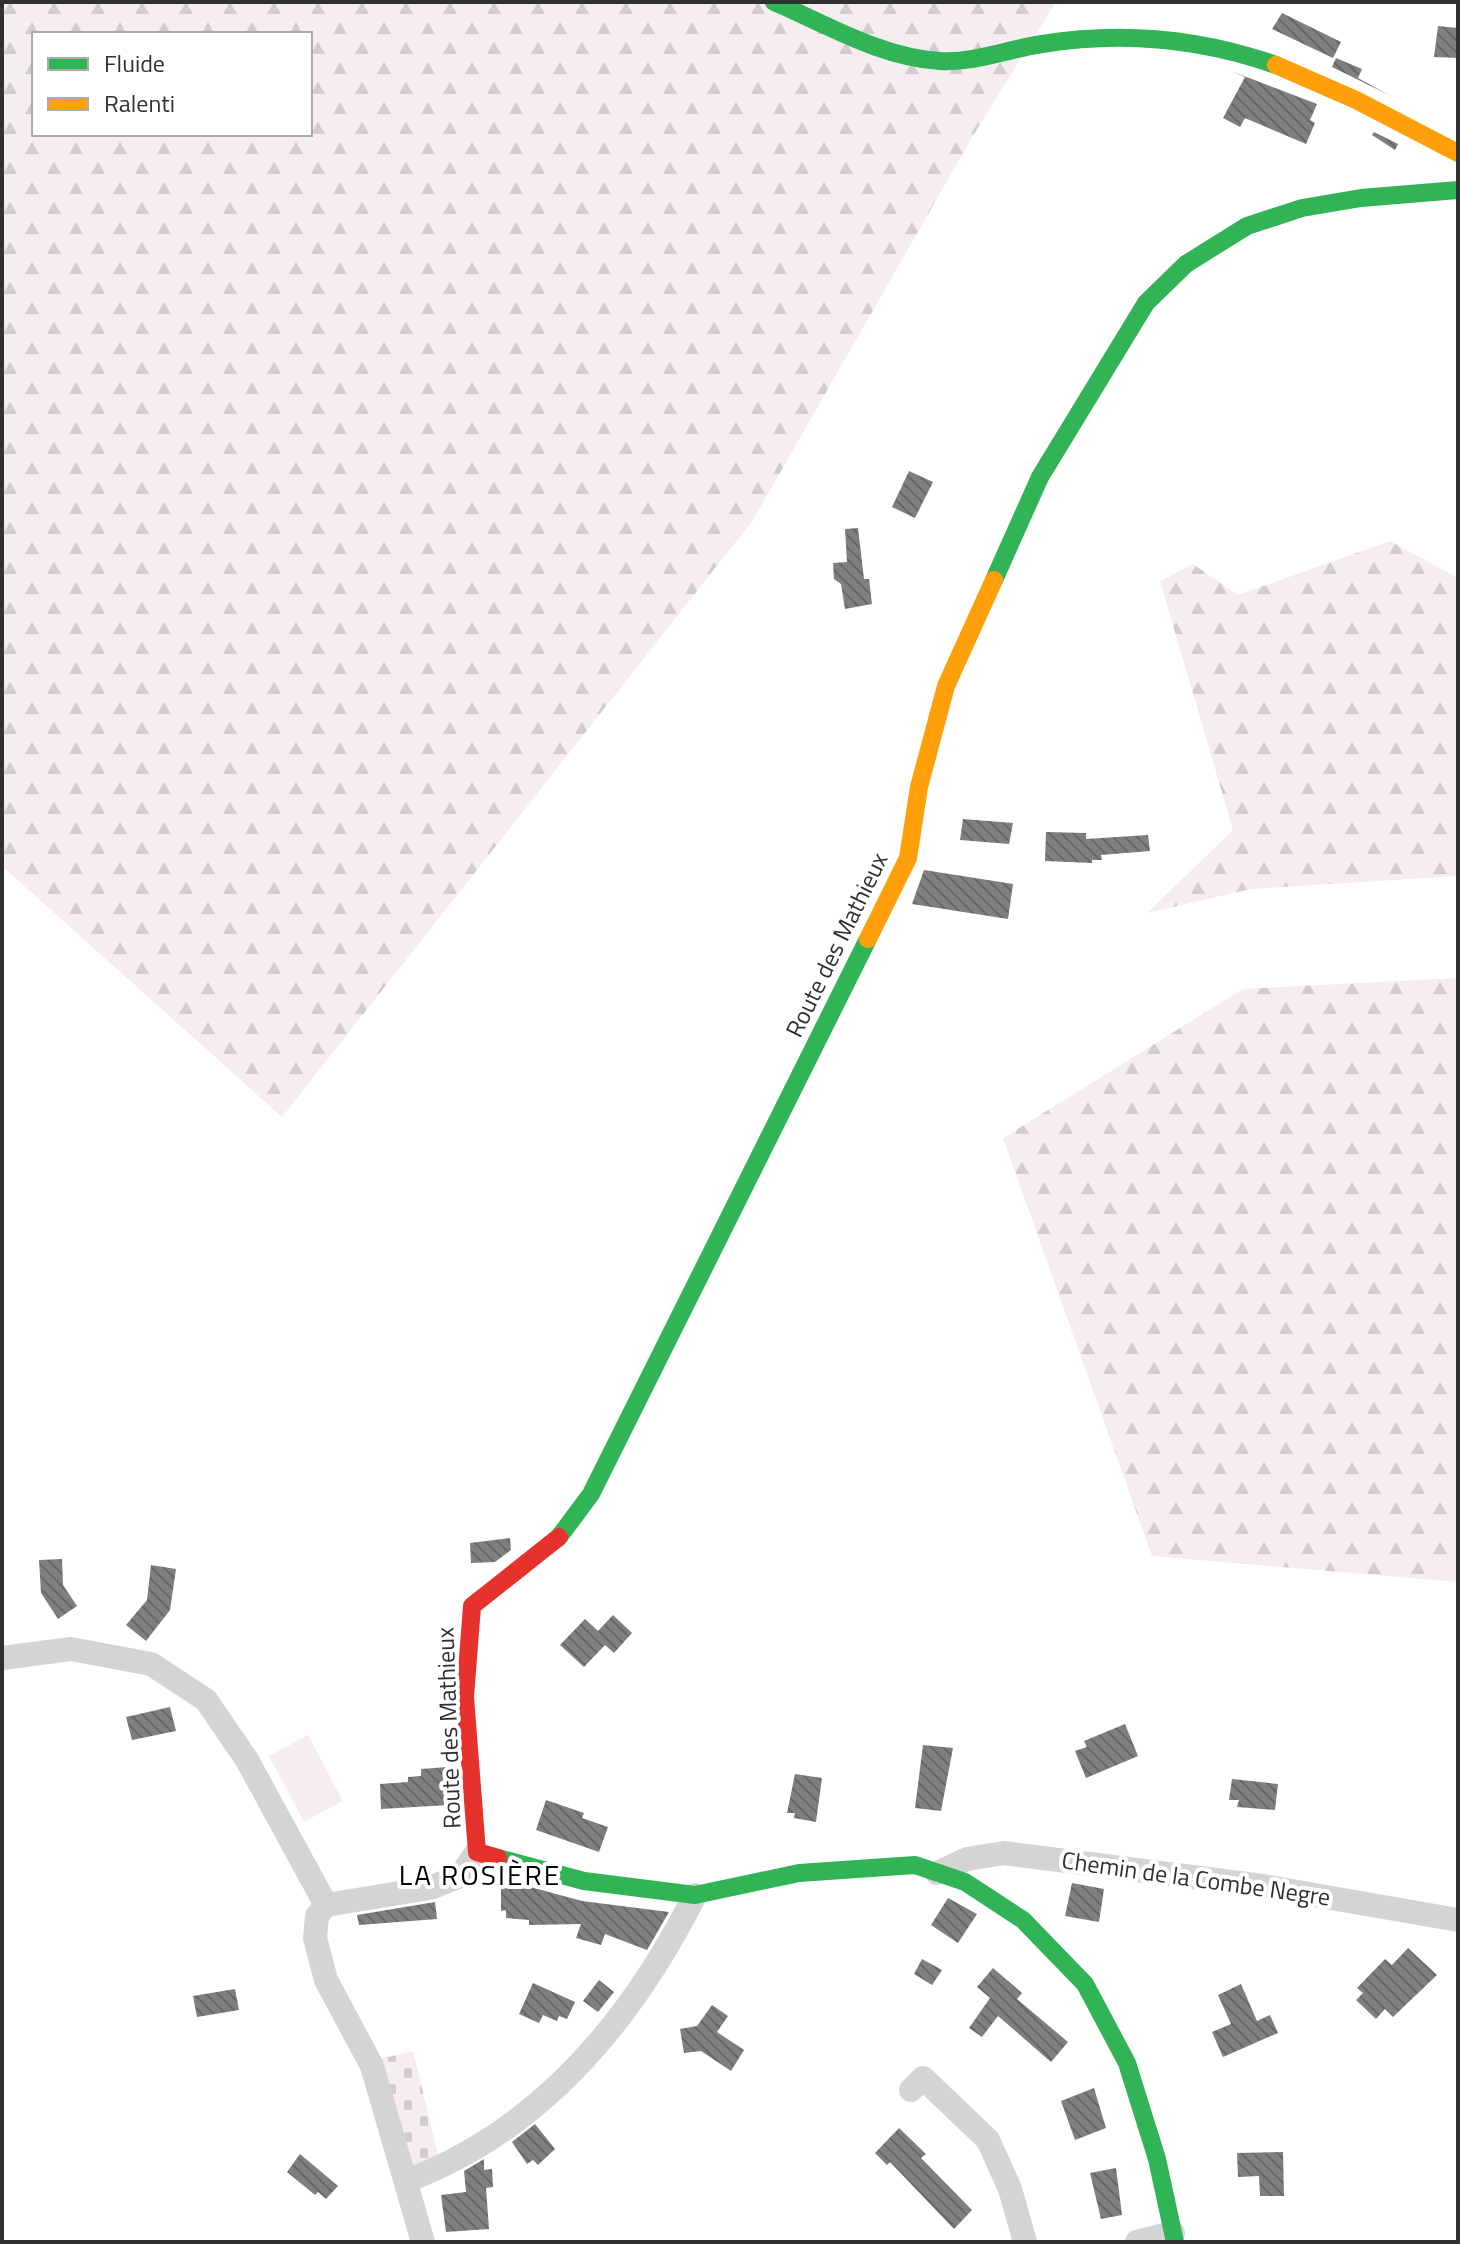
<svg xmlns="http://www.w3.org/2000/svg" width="1460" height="2244" viewBox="0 0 1460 2244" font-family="'Titillium Web',sans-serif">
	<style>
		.forest { fill: url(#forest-firs); fill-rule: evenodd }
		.cemetery { fill: url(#cemetery-stones) }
		.pitch { fill: #f6edf1 }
		.building { fill: url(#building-back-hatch) }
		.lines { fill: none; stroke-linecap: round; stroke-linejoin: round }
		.street { stroke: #d4d4d4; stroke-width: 24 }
		.fast { stroke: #30b455; stroke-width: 18 }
		.slow { stroke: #ff9f0a; stroke-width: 18 }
		.jam { stroke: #e5322d; stroke-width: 18 }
		.labels { text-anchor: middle; stroke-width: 8; stroke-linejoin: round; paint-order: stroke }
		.street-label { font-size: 24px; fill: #303030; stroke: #fff }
		.quarter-label { font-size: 28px; letter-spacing: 2px; fill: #000; stroke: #fff }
	</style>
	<defs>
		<pattern id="forest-firs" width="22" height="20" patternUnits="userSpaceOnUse" patternTransform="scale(2)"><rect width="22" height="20" fill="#f6edf1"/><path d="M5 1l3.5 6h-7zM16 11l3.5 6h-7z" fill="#d3cccf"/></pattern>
		<pattern id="cemetery-stones" width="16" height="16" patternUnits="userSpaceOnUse" patternTransform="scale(2)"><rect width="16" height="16" fill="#f6edf1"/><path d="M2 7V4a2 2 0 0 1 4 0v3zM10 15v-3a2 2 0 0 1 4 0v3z" fill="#d3cccf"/></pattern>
		<pattern id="building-back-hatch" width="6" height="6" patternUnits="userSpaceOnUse" patternTransform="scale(2)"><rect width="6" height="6" fill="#7f7f7f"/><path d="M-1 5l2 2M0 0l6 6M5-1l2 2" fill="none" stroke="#686868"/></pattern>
	</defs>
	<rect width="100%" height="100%" fill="#fff"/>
	<g class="forest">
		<path d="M2,2H1056L971,139L753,520L282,1117L2,866ZM34,34H310V134H34Z"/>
		<path d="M1390,541L1458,578V876L1251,889L1147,913L1233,830L1160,581L1193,564L1238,595Z"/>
		<path d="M1458,978V1582L1152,1556L1003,1138L1243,989Z"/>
	</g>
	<path class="cemetery" d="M413,2051L440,2163L412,2171L380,2059Z"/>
	<path class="pitch" d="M308,1735L343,1801L304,1822L269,1756Z"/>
	<g class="building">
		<path d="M1282,13L1341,42L1333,58L1272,29Z"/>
		<path d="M1438,26L1458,28V58L1434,57Z"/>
		<path d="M1336,58L1362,69L1358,78L1389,95L1332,67Z"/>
		<path d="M1231,71L1317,104L1310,120L1315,123L1306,144L1245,118L1240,127L1223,118L1245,77Z"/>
		<path d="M1374,132L1398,144L1395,150L1372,135Z"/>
		<path d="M909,471L933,482L915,518L892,507Z"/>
		<path d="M858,528L864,579H869L872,604L845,609L841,584L834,579L833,563L847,562L845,529Z"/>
		<path d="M963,819L1013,823L1009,844L960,840Z"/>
		<path d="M1046,832L1086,833V839L1148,835L1150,851L1101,855L1102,860H1092V863L1045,861Z"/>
		<path d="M924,870L1013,884L1008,919L912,904Z"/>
		<path d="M510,1538L511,1550L495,1562L471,1563L470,1543Z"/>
		<path d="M62,1559L63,1585L77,1606L58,1619L41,1593L39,1560Z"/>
		<path d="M151,1565L176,1569L170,1610L146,1641L126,1625L147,1600Z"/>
		<path d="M613,1615L632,1633L614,1653L605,1645L584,1667L560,1645L585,1619L598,1631Z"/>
		<path d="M170,1707L176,1731L132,1740L126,1717Z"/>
		<path d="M1125,1724L1138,1756L1086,1778L1075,1751L1087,1747L1084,1741Z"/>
		<path d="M923,1745L953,1748L941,1811L915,1808Z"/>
		<path d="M447,1767L449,1805L381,1809L380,1784L408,1782V1777L421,1776V1769Z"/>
		<path d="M795,1774L822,1778L816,1822L794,1818L795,1813H787Z"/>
		<path d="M1232,1779L1278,1784L1275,1810L1237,1807L1239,1800H1229Z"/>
		<path d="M546,1800L584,1813L582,1818L608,1827L599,1852L536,1830Z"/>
		<path d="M512,1882L582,1901L669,1912L647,1950L605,1934L601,1945L576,1938L581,1924L529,1925V1920L506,1918V1910L501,1911V1886H513Z"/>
		<path d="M1072,1883L1104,1889L1099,1922L1065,1916Z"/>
		<path d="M948,1898L977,1914L958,1943L931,1925Z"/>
		<path d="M435,1902L437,1919L359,1925L357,1915Z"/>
		<path d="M1408,1948L1437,1975L1393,2017L1385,2009L1376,2019L1356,2000L1363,1993L1357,1988L1385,1959L1392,1965Z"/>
		<path d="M922,1959L942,1970L932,1985L914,1974Z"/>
		<path d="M993,1968L1022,1993L1017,1999L1068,2042L1051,2062L998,2016L982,2037L969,2028L990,1998L977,1987Z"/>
		<path d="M599,1980L614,1992L598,2012L583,2001Z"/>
		<path d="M533,1983L575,2002L567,2019L559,2016L557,2021L543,2015L539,2023L519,2014Z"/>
		<path d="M1241,1984L1257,2021L1270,2015L1278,2033L1223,2057L1212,2032L1231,2024L1218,1995Z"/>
		<path d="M235,1989L239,2010L197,2017L193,1996Z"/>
		<path d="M712,2005L728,2016L717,2032L744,2050L731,2071L701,2051L684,2053L680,2029L697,2026Z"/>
		<path d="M1094,2088L1106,2128L1075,2140L1061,2101Z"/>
		<path d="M535,2124L555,2149L538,2165L533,2160L527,2164L512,2142Z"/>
		<path d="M899,2128L926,2154L921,2158L972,2210L954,2229L890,2162L887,2165L875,2153Z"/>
		<path d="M1283,2152L1284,2196H1260L1259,2176L1238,2177L1237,2153Z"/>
		<path d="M300,2154L338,2186L326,2199L318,2192L315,2195L287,2172Z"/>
		<path d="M484,2159V2170L492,2169L493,2187L486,2188L489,2229L446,2232L441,2195L466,2192L464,2171Z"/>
		<path d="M1116,2168L1122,2215L1101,2219L1090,2173Z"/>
	</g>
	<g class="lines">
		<g class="street">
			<path d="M2,1658L71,1649L151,1664L206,1700L247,1760L326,1905"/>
			<path d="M937,1873L967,1859L1004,1853L1263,1886L1458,1920"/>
			<path d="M326,1905L317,1916L315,1938L326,1980L372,2066L423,2242"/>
			<path d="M326,1905L430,1888L460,1876L477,1852"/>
			<path d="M911,2090L923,2078L988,2140L1010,2189L1025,2242"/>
			<path d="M406,2181C540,2131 632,2020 695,1895"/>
			<path d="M1137,2242L1173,2233"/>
		</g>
		<g class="fast">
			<path d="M774,2C826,24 882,58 940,61C975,63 1008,49 1042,44C1122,31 1199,38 1276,65"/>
			<path d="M994,580L1040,477L1146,303L1186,264L1247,226L1302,208L1361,198L1458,190"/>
			<path d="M559,1537L591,1494L868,939"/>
			<path d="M498,1858L584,1881L695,1895L799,1873L915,1865L965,1882L1023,1920L1085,1984L1127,2063L1157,2159L1175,2242"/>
		</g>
		<g class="slow">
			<path d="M1276,65L1356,100L1458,153"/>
			<path d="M868,939L908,858L919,787L946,686L994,580"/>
		</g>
		<path class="jam" d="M498,1858L477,1852L465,1697L472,1606L559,1537"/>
	</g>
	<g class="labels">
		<g class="street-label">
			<text transform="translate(837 945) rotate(-64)" y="8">Route des Mathieux</text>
			<text transform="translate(449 1728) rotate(-92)" y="8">Route des Mathieux</text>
			<text transform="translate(1196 1879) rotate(8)" y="8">Chemin de la Combe Negre</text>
		</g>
		<g class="quarter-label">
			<text x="480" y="1885">LA ROSIÈRE</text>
		</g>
	</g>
	<rect width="1460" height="2244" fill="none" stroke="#303030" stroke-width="8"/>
	<rect x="32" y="32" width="280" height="104" fill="#ffffff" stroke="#acacac" stroke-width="2"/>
	<rect x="48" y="58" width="40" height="12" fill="#30b455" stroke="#acacac" stroke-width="2"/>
	<text x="104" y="72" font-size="24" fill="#303030">Fluide</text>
	<rect x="48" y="98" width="40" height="12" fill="#ff9f0a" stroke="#acacac" stroke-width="2"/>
	<text x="104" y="112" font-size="24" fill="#303030">Ralenti</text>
</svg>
